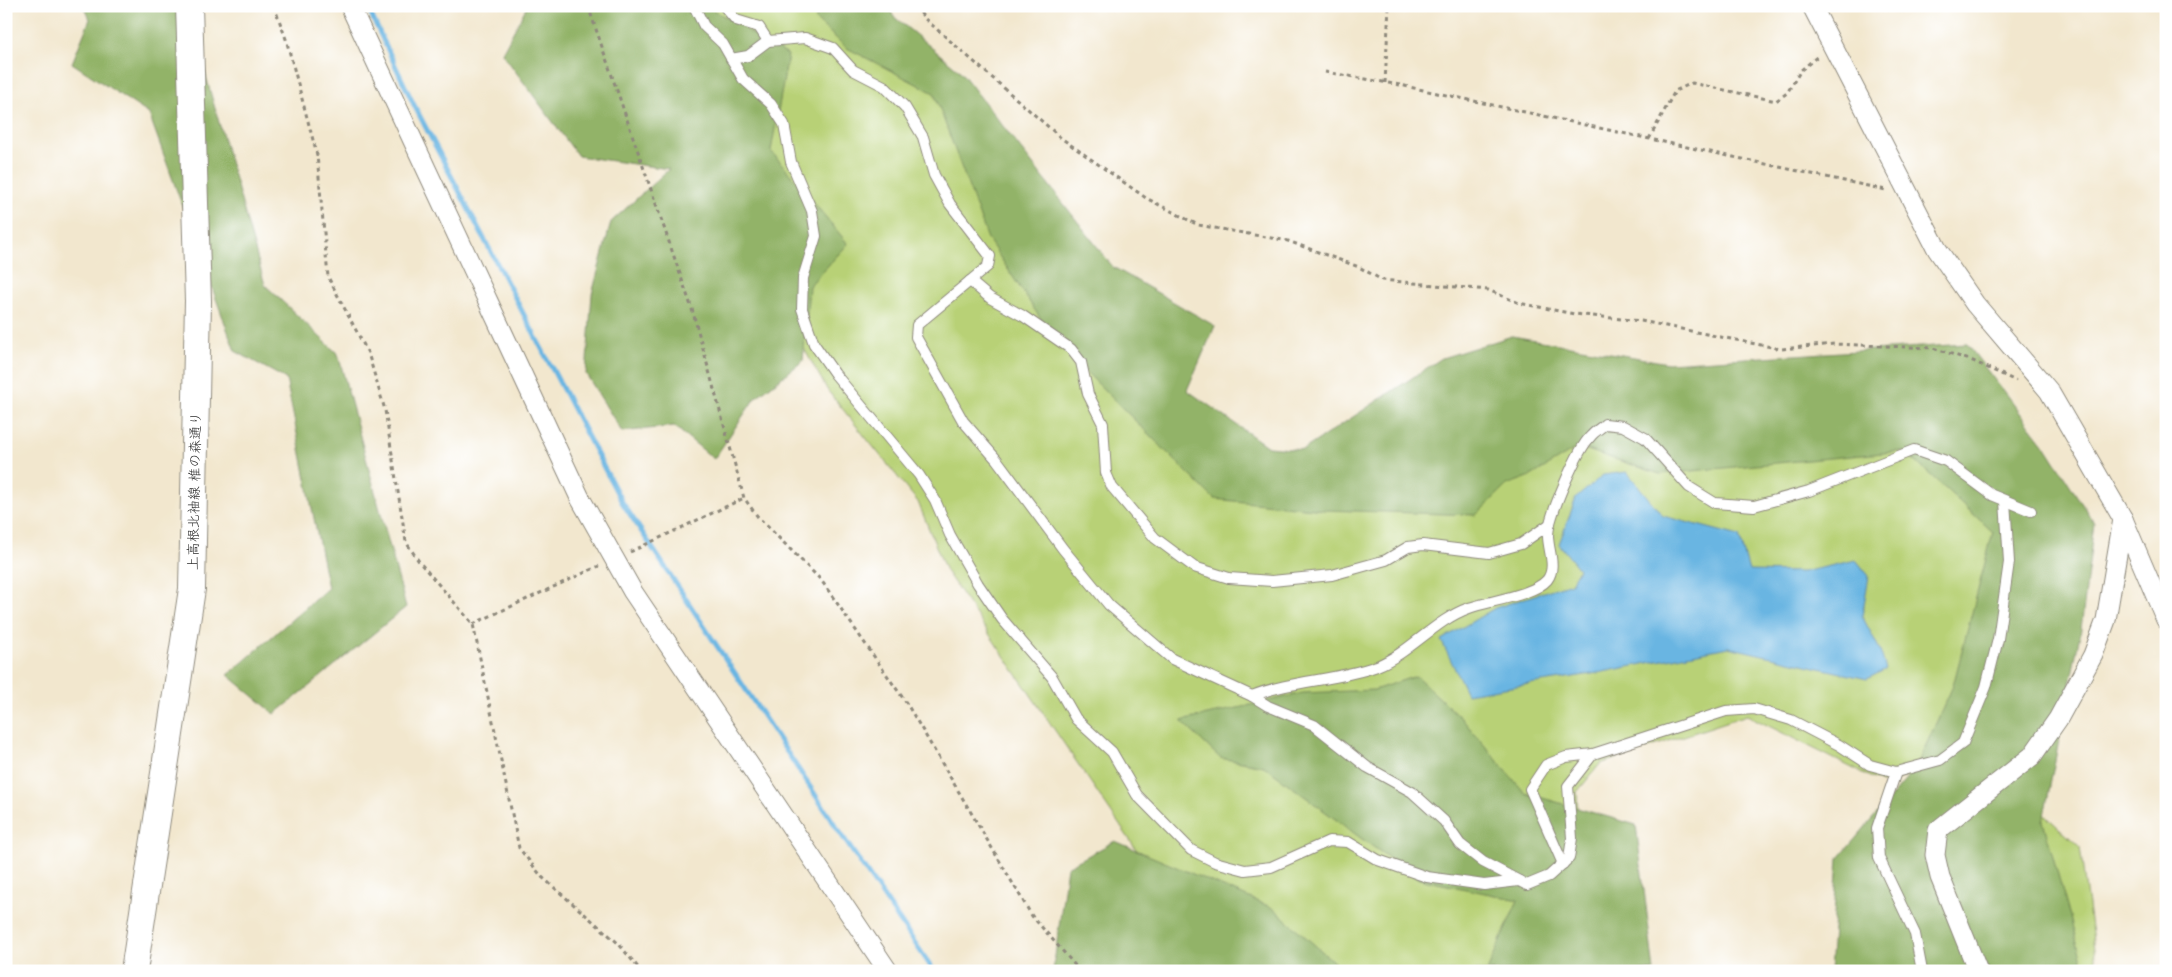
<svg xmlns="http://www.w3.org/2000/svg" width="2172" height="977" viewBox="0 0 2172 977" font-family="Mali,'Klee One',sans-serif">
	<style>
		.green { fill: #b8d176; stroke: #727e50 }
		.forest { fill: #92b367; stroke: #5e6f49 }
		.water { fill: #69b5e2; stroke: #4a7086 }
		.lines { fill: none; stroke-linecap: round; stroke-linejoin: round }
		.stream { stroke: #69b5e2; stroke-width: 5 }
		.lane-casing { stroke: #8e897c; stroke-width: 12 }
		.street-casing { stroke: #8e897c; stroke-width: 21 }
		.secondary-casing { stroke: #8e897c; stroke-width: 28 }
		.path { stroke: #8e897c; stroke-width: 3; stroke-dasharray: 4 4; stroke-linecap: butt }
		.lane { stroke: #fff; stroke-width: 10 }
		.street { stroke: #fff; stroke-width: 19 }
		.secondary { stroke: #fff; stroke-width: 26 }
		.labels { text-anchor: middle; stroke-width: 4.5; stroke-linejoin: round; paint-order: stroke }
		.street-label { font-size: 14px; fill: #2b2b2b; stroke: #fff }
	</style>
	<rect width="100%" height="100%" fill="#fff"/>
	<filter id="ink" filterUnits="userSpaceOnUse"><feTurbulence type="fractalNoise" baseFrequency=".02" numOctaves="2"/><feDisplacementMap in="SourceGraphic" scale="10" xChannelSelector="R" yChannelSelector="G"/><feConvolveMatrix kernelMatrix="1 2 1 2 8 2 1 2 1" color-interpolation-filters="sRGB"/></filter>
	<filter id="wash" filterUnits="userSpaceOnUse"><feTurbulence type="fractalNoise" baseFrequency=".0096" numOctaves="4" result="noise"/><feDisplacementMap in="SourceGraphic" scale="20" xChannelSelector="R" yChannelSelector="G"/><feGaussianBlur stdDeviation="1.12" result="paint"/><feColorMatrix in="noise" values="0 0 0 0 0 0 0 0 0 0 0 0 0 0 0 0 0 1.4 0 .05"/><feComposite in="paint" operator="in"/></filter>
	<g filter="url(#wash)">
		<rect width="100%" height="100%" fill="#f2e7ce"/>
		<g class="green">
			<path d="M655,6H859L966,105L1237,467L1514,437L1943,428L2032,507L1963,762L1882,783L1747,715L1600,764L1577,792L1580,865L1495,971H1328L1147,865L946,571L918,502L828,391L755,262Z"/>
			<path d="M2015,788L2080,847L2097,971H1991Z"/>
		</g>
		<g class="forest">
			<path d="M84,6H186L265,285L338,354L406,607L275,714L228,675L328,588L286,379L235,351L149,114L72,63L90,19Z"/>
			<path d="M527,6H707L788,55L771,151L848,244L809,286L803,361L755,398L714,459L674,426L622,432L586,374L592,294L611,222L669,169L578,156L502,53Z"/>
			<path d="M816,6H889L893,16L960,71L1113,267L1215,326L1187,390L1268,447L1303,450L1442,358L1512,336L1668,363L1967,344L2044,444L2094,523L2081,629L2043,821L2085,971H1830L1838,859L1915,769L1953,686L1993,532L1904,451L1660,474L1578,447L1531,476L1507,485L1476,515L1324,510L1214,499L1056,342L988,239L934,93L847,48L816,20Z"/>
			<path d="M1416,676L1462,719L1525,793L1636,825L1654,971H1487L1518,900L1419,879L1362,839L1264,766L1220,758L1181,721L1303,693L1374,690Z"/>
			<path d="M1115,841L1273,908L1344,971H1053L1067,867Z"/>
		</g>
		<path class="water" d="M1627,472L1663,516L1739,536L1749,571L1803,572L1856,560L1869,576L1862,616L1880,650L1886,669L1867,679L1728,647L1598,673L1467,694L1441,640L1495,608L1571,583L1579,569L1559,544L1576,498L1603,475Z"/>
		<g class="lines">
			<path class="stream" d="M367,6L414,105L622,502L851,849L934,971"/>
		</g>
	</g>
	<g filter="url(#ink)">
		<g class="lines">
			<g class="lane-casing">
				<g id="lane">
					<path d="M694,6L704,26L723,44L743,79L771,104L784,124L791,162L812,211L816,236L803,278L802,309L814,344L835,374L919,475L935,500L950,535L978,584L1002,619L1052,677L1076,719L1112,752L1137,795L1191,850L1215,862L1245,870L1271,867L1329,841L1348,842L1378,860L1427,877L1484,885L1519,881"/>
					<path d="M724,6L736,20L759,27L768,41L805,38L833,48L853,70L884,86L905,107L923,137L934,175L950,204L990,256L988,266L917,325L916,337L963,421L997,460L1063,549L1109,605L1172,659L1252,696C1292,680 1336,681 1377,666C1411,652 1435,620 1469,608C1489,601 1534,595 1547,580C1557,567 1548,550 1548,536C1548,517 1578,448 1591,436C1595,431 1601,428 1605,424L1623,426L1645,438L1689,487L1715,503L1754,506L1809,491L1914,450L1946,461L1992,495L2031,511"/>
					<path d="M731,59L748,56L768,41"/>
					<path d="M970,281L990,298L1023,316L1071,349L1081,362L1088,394L1103,424L1106,473L1112,487L1155,538L1194,567L1229,578L1272,581L1332,575L1386,560L1408,547L1423,545L1489,553L1521,544L1550,524"/>
					<path d="M1252,696L1268,706L1314,725L1367,767L1412,792L1444,821L1460,844L1483,862L1527,885L1549,876L1569,858L1572,838L1568,786L1593,754L1726,711L1754,709L1791,720L1839,745L1870,765L1896,772L1940,760L1963,743L1986,687L1998,639L2009,562L2005,501"/>
					<path d="M1896,772L1877,828L1879,858L1915,934L1922,971"/>
					<path d="M1563,864L1530,789L1546,765L1566,757L1593,754"/>
				</g>
			</g>
			<g class="street-casing">
				<g id="street">
					<path d="M350,6L580,498L633,592L888,971"/>
					<path d="M1812,6L1937,249L1975,304L2049,391L2123,519L2166,620"/>
					<path d="M1978,971L1940,877L1935,855L1938,830L2032,756L2058,719L2093,655L2106,620L2123,519"/>
				</g>
			</g>
			<g class="secondary-casing">
				<path id="secondary" d="M134,971L192,589L198,301L189,6"/>
			</g>
			<g class="path">
				<path d="M274,6L286,39L317,155L328,277L368,353L385,410L406,542L420,563L473,624L519,848L542,877L618,943L641,971"/>
				<path d="M588,6L692,309L744,498L758,517L821,580L907,704L1032,916L1080,971"/>
				<path d="M916,6L924,18L1061,138L1146,198L1198,225L1288,241L1359,267L1382,280L1488,290L1519,303L1574,314L1641,321L1781,349L1834,344L1933,348L1973,361L2016,381"/>
				<path d="M1325,72L1400,85L1886,190"/>
				<path d="M1385,83L1389,6"/>
				<path d="M1649,139L1675,91L1692,83L1776,101L1787,93L1801,70L1818,56"/>
				<path d="M630,552L744,498"/>
				<path d="M473,624L599,566"/>
			</g>
			<use href="#lane" class="lane"/>
			<use href="#street" class="street"/>
			<use href="#secondary" class="secondary"/>
		</g>
	</g>
	<g class="labels">
		<g class="street-label">
			<text transform="translate(194 491) rotate(-89)" y="5">上高根北袖線 椎の森通り</text>
		</g>
	</g>
	<rect width="2172" height="977" fill="none" stroke="#fff" stroke-width="25"/>
</svg>
